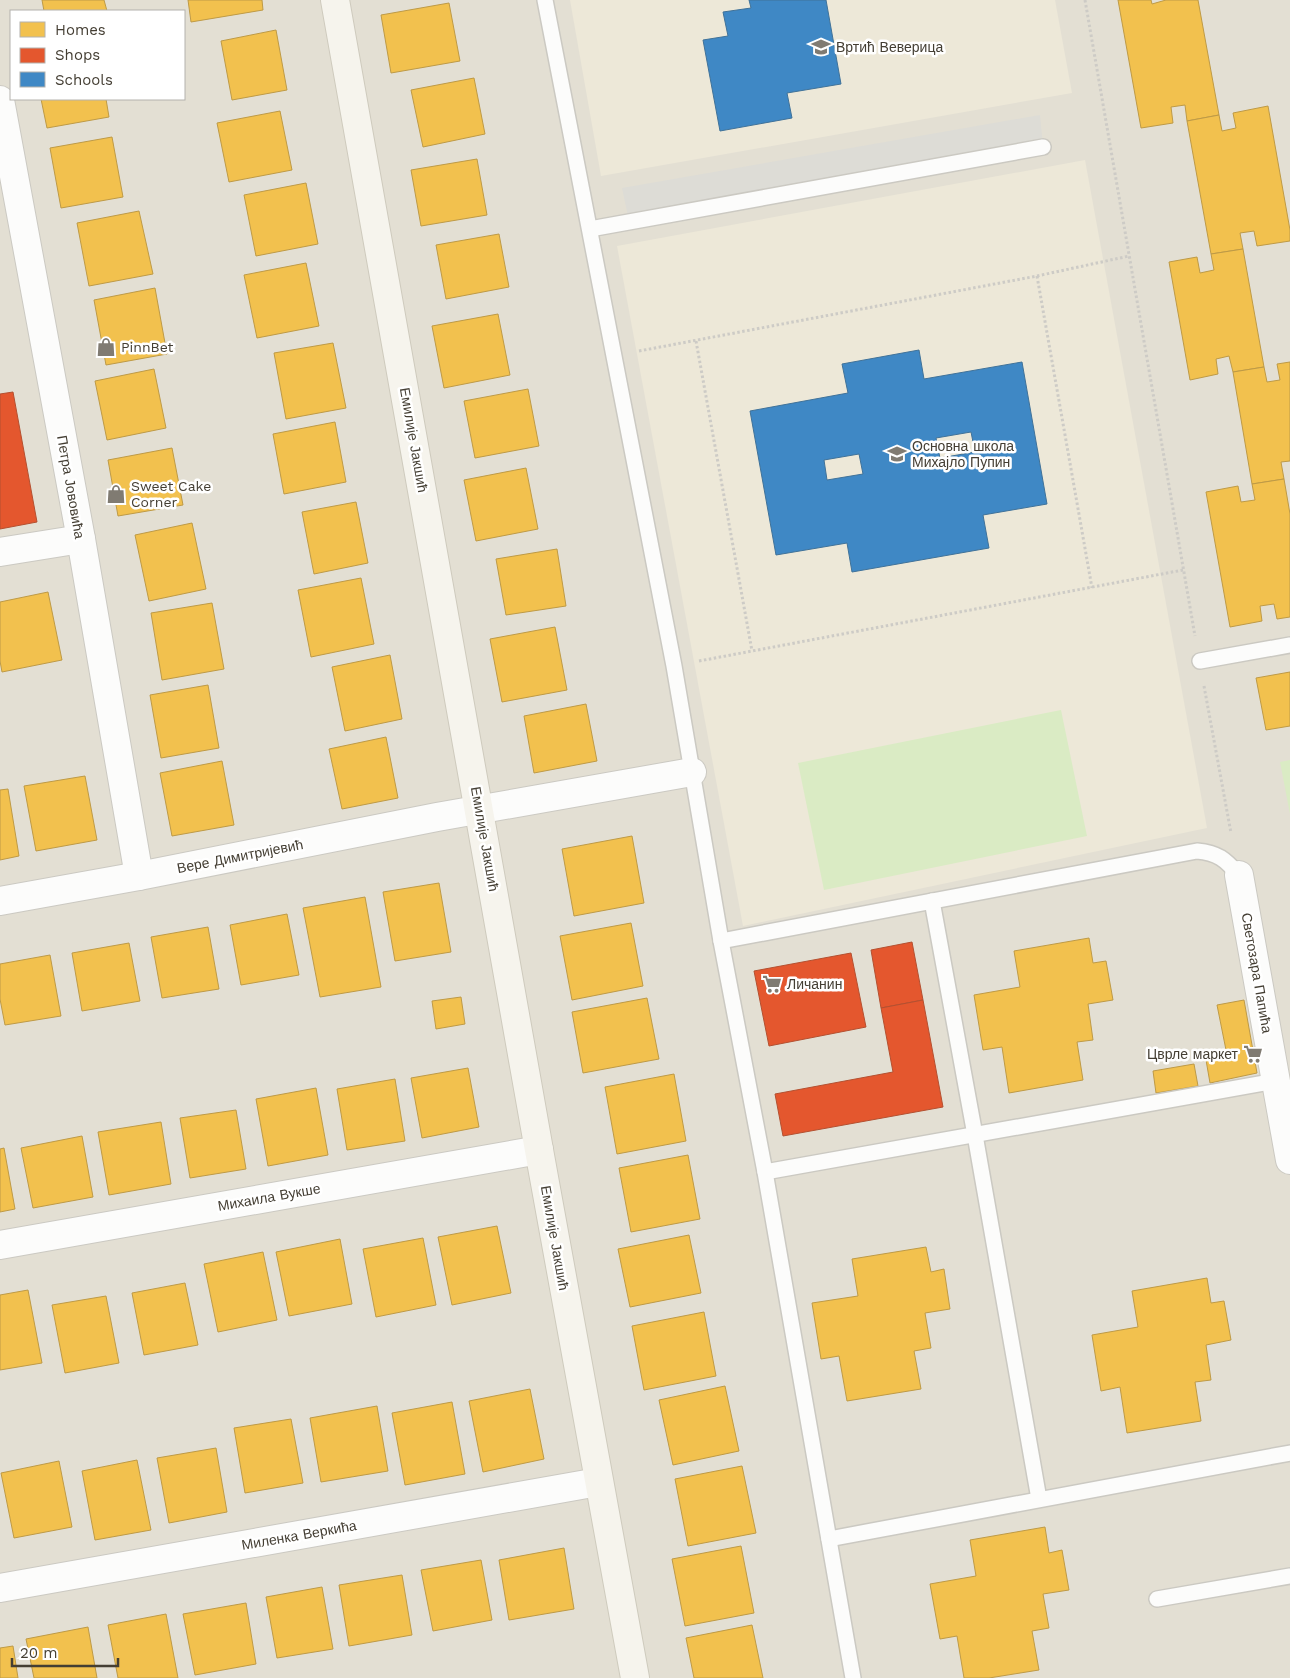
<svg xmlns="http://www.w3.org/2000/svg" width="1290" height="1678" viewBox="0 0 1290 1678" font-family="'Work Sans',sans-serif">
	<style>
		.residential { fill: #e3dfd3; fill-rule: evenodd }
		.education { fill: #ede8d8 }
		.green { fill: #daebc4 }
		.parking { fill: #dddcd6 }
		.homes { fill: #f2c14e; stroke: #be9a46 }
		.shops { fill: #e4572e; stroke: #b45030 }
		.schools { fill: #3f88c5; stroke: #407299; fill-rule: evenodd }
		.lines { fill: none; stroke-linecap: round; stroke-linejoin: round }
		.lane-casing { stroke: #cbc9c2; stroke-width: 18 }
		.street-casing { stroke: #cbc9c2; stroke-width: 30 }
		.secondary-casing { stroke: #cecabd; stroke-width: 30 }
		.path { stroke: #cdcbc6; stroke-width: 3; stroke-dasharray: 2.5 2.5; stroke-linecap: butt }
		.lane { stroke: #fcfcfb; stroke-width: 15 }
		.street { stroke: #fcfcfb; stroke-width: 28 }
		.secondary { stroke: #f6f4ed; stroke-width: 28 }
		.labels { text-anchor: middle; stroke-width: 5; stroke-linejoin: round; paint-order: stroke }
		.poi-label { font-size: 14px; fill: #443e33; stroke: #fff; text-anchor: start }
		.street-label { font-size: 14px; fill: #443e33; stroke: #fff }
	</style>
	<rect width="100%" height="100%" fill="#eeede6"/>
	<path class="residential" d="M0,0H1290V1678H0ZM11,11H184V99H11Z"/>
	<g class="education">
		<path d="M570,0H1055L1072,93L601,176Z"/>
		<path d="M1085,160L1207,828L743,926L617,246Z"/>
	</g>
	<g class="green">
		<path d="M1061,710L1087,836L824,890L798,763Z"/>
		<path d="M1290,760V814L1280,762Z"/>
	</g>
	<path class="parking" d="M1040,115L1043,147L629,221L622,188Z"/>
	<g class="homes">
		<path d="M42,0H104L107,11H44Z"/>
		<path d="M188,0H262L263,10L191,22Z"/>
		<path d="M1118,0H1151L1152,4L1166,0H1198L1219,115L1187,121L1185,105L1171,107L1173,123L1141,128Z"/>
		<path d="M449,3L460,61L391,73L381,15Z"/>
		<path d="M276,30L287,90L232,100L221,41Z"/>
		<path d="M474,78L485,134L423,147L411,90Z"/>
		<path d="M41,99H106L109,117L47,128Z"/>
		<path d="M1268,106L1290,230V241L1257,246L1254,231L1240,233L1243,249L1211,254L1187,121L1219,115L1222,131L1236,128L1233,113Z"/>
		<path d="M280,111L292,170L229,182L217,123Z"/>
		<path d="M112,137L123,197L61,208L50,148Z"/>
		<path d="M477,159L487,215L421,226L411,170Z"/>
		<path d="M306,183L318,244L256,256L244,195Z"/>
		<path d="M139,211L153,274L89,286L77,223Z"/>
		<path d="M499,234L509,287L446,299L436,245Z"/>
		<path d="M1243,249L1264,367L1233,372L1229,356L1216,359L1218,374L1190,380L1169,262L1197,257L1200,273L1214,270L1211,254Z"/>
		<path d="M306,263L319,326L257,338L244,275Z"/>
		<path d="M155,288L167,354L106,365L94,300Z"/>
		<path d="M498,314L510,375L444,388L432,326Z"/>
		<path d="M333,343L346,408L286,419L274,353Z"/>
		<path d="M1290,362V461L1281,462L1284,479L1252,484L1233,372L1264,367L1267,382L1280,380L1277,364Z"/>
		<path d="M154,369L166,428L107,440L95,381Z"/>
		<path d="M528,389L539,446L475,458L464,401Z"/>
		<path d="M335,422L346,482L284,494L273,434Z"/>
		<path d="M172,448L183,505L118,516L108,460Z"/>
		<path d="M526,468L538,529L476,541L464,480Z"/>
		<path d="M1284,479L1290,514V617L1277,619L1274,604L1260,606L1262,621L1230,627L1206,492L1238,486L1241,502L1255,500L1252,484Z"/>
		<path d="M356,502L368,563L314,574L302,512Z"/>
		<path d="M192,523L206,589L149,601L135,535Z"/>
		<path d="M557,549L566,606L506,615L496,559Z"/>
		<path d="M361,578L374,644L311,657L298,590Z"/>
		<path d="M48,592L62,660L2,672L0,661V602Z"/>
		<path d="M212,603L224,669L162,680L151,613Z"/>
		<path d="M555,627L567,690L502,702L490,639Z"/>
		<path d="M390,655L402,719L345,731L332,667Z"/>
		<path d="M1290,672V726L1266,730L1256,678Z"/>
		<path d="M208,685L219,748L161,758L150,695Z"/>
		<path d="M586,704L597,761L534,773L524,716Z"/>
		<path d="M386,737L398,798L342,809L329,749Z"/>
		<path d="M222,761L234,825L172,836L160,773Z"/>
		<path d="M85,776L97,840L36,851L24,786Z"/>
		<path d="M8,789L19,856L0,860V790Z"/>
		<path d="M632,836L644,903L574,916L562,849Z"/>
		<path d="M439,883L451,952L395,961L383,892Z"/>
		<path d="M365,897L381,987L320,997L303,908Z"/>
		<path d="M287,914L299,975L241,985L230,925Z"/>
		<path d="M631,923L643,986L572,1000L560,936Z"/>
		<path d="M208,927L219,989L162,998L151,937Z"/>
		<path d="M1089,938L1093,963L1106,961L1113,1000L1088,1004L1093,1040L1077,1042L1083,1080L1009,1093L1002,1047L983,1050L974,995L1020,987L1014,951Z"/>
		<path d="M129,943L140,1001L82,1011L72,953Z"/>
		<path d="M50,955L61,1016L5,1025L0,999V964Z"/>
		<path d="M461,997L465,1024L436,1029L432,1001Z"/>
		<path d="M647,998L659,1059L583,1073L572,1012Z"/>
		<path d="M1244,1000L1257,1073L1210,1083L1206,1060L1227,1055L1217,1005Z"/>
		<path d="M1194,1064L1198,1086L1156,1093L1153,1071Z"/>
		<path d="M468,1068L479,1127L422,1138L411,1078Z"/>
		<path d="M674,1074L686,1141L617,1154L605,1087Z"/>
		<path d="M395,1079L405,1141L347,1150L337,1089Z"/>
		<path d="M316,1088L328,1155L268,1166L256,1099Z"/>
		<path d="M236,1110L246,1169L190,1178L180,1118Z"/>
		<path d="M161,1122L171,1184L109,1195L98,1132Z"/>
		<path d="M82,1136L93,1197L33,1208L21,1148Z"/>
		<path d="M4,1148L15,1209L0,1212V1149Z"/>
		<path d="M688,1155L700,1219L631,1232L619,1168Z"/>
		<path d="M497,1226L511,1293L452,1305L438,1237Z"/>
		<path d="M689,1235L701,1293L630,1307L618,1249Z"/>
		<path d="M423,1238L436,1305L376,1317L363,1249Z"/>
		<path d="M340,1239L352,1304L289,1316L276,1252Z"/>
		<path d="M926,1247L931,1272L944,1269L950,1309L925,1313L931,1348L914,1351L921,1389L847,1401L839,1356L821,1359L812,1303L858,1296L852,1259Z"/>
		<path d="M263,1252L277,1320L218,1332L204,1264Z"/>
		<path d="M1207,1278L1211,1303L1224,1301L1231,1340L1206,1345L1211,1380L1195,1382L1201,1421L1127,1433L1120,1387L1101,1391L1092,1335L1138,1327L1132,1291Z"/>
		<path d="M185,1283L198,1345L144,1355L132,1293Z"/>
		<path d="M28,1290L42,1363L0,1370V1295Z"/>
		<path d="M106,1296L119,1363L65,1373L52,1305Z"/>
		<path d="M704,1312L716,1376L644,1390L632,1326Z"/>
		<path d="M725,1386L739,1451L673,1465L659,1400Z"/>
		<path d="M530,1389L544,1459L483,1472L469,1401Z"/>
		<path d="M452,1402L465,1474L405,1485L392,1413Z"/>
		<path d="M377,1406L388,1471L321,1482L310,1418Z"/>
		<path d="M291,1419L303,1483L245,1493L234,1428Z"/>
		<path d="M216,1448L227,1512L169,1523L157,1458Z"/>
		<path d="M137,1460L151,1530L95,1540L82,1471Z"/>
		<path d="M59,1461L72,1527L14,1538L1,1473Z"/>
		<path d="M742,1466L756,1533L688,1546L675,1479Z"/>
		<path d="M1045,1527L1049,1553L1062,1550L1069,1590L1043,1594L1049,1628L1032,1631L1039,1670L989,1678H964L957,1636L940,1639L930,1584L976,1576L970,1540Z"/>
		<path d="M741,1546L754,1613L685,1626L672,1559Z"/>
		<path d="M564,1548L574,1609L509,1620L499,1560Z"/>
		<path d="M481,1560L492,1620L433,1631L421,1570Z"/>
		<path d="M402,1575L412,1635L349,1646L339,1585Z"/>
		<path d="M322,1587L333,1649L277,1658L266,1597Z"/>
		<path d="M246,1603L256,1664L195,1675L183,1614Z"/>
		<path d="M166,1614L178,1678H118L108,1625Z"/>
		<path d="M752,1625L763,1678H694L686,1638Z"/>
		<path d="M88,1627L97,1678H34L26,1639Z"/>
		<path d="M13,1646L18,1678H0V1648Z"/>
	</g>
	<g class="shops">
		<path d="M13,392L37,522L0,529V394Z"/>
		<path d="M912,942L923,1000L881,1008L871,950Z"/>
		<path d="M851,953L866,1027L769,1046L754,971Z"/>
		<path d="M923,1000L943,1107L783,1136L775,1094L893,1072L881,1008Z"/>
	</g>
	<g class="schools">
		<path d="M749,0H826L841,84L787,93L792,118L720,131L703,40L728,36L723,12L751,8Z"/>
		<path d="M919,350L924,379L1022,362L1047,504L983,515L989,548L852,572L847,543L776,555L750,411L848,393L842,364ZM971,432L975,452L940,458L936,438ZM859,454L863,474L827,480L824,460Z"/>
	</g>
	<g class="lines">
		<g class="lane-casing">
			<g id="lane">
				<path d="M545,0L674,666L721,941L765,1172L853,1678"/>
				<path d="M590,229L1043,147"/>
				<path d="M1200,661L1290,645"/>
				<path d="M932,901L975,1135L1039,1499"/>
				<path d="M721,941L1197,851C1218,853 1225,859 1239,875"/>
				<path d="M765,1172L1276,1081"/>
				<path d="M829,1539L1290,1453"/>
				<path d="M1157,1599L1290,1576"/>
			</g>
		</g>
		<g class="street-casing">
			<g id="street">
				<path d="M0,100L81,539L139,876"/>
				<path d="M0,552L81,539"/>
				<path d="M1239,875L1290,1160"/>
				<path d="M0,901L139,876L437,817L692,772"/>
				<path d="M0,1245L539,1150"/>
				<path d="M0,1588L598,1482"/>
			</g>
		</g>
		<g class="secondary-casing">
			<path id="secondary" d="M335,0L539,1150L635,1678"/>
		</g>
		<g class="path">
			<path d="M1085,0L1195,636"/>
			<path d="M1037,276L1092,588"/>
			<path d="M696,341L752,651"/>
			<path d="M639,351L1037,276L1129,256"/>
			<path d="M699,661L1183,570"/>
			<path d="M1204,686L1231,833"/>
		</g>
		<use href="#lane" class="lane"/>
		<use href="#street" class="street"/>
		<use href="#secondary" class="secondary"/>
	</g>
	<defs>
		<g id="school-bare" transform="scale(1.5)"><path d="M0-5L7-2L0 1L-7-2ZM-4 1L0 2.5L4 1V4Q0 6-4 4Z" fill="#807b72" stroke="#fff" stroke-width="2.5" paint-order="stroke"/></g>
		<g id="shop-bare" transform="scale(1.5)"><path d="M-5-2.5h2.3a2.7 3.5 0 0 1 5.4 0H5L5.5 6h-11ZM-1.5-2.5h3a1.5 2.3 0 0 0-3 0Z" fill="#807b72" stroke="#fff" stroke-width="2.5" paint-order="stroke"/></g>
		<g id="supermarket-bare" transform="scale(1.5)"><path d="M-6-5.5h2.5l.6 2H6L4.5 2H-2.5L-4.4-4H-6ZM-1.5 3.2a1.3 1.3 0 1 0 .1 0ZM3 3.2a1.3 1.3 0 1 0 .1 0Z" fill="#807b72" stroke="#fff" stroke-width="2.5" paint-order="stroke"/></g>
	</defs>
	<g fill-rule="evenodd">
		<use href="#school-bare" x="821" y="47"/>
		<use href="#shop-bare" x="106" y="347"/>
		<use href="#school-bare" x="897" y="454"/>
		<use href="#shop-bare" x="116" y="494"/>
		<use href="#supermarket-bare" x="772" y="984"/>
		<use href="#supermarket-bare" x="1253" y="1054"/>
	</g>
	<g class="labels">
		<g class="poi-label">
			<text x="836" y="52">Вртић Веверица</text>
			<text x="121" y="352">PinnBet</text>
			<text x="912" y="451">Основна школа<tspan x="912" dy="16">Михајло Пупин</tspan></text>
			<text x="131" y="491">Sweet Cake<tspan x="131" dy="16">Corner</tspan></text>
			<text x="787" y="989">Личанин</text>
			<text x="1238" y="1059" text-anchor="end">Цврле маркет</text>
		</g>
		<g class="street-label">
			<text transform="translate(414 440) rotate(80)" y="5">Емилије Јакшић</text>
			<text transform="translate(71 487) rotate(80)" y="5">Петра Јововића</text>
			<text transform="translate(485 839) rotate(80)" y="5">Емилије Јакшић</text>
			<text transform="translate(240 856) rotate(-11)" y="5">Вере Димитријевић</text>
			<text transform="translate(1257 973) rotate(80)" y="5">Светозара Папића</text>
			<text transform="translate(269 1197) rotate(-10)" y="5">Михаила Вукше</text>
			<text transform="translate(555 1238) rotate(80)" y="5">Емилије Јакшић</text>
			<text transform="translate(299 1535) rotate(-10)" y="5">Миленка Веркића</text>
		</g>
	</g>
	<rect x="10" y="10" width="175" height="90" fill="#ffffff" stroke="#b4b2ad"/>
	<rect x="20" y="22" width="25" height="15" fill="#f2c14e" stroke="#b4b2ad"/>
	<text x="55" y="35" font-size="15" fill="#443e33">Homes</text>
	<rect x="20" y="48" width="25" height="15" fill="#e4572e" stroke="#b4b2ad"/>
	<text x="55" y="60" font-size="15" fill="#443e33">Shops</text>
	<rect x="20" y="72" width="25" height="15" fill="#3f88c5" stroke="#b4b2ad"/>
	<text x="55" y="85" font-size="15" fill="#443e33">Schools</text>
	<path d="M12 1658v8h106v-8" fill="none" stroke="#443e33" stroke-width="2.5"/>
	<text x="20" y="1658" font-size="15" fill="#443e33" stroke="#ffffff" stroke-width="4" paint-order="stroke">20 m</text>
</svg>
